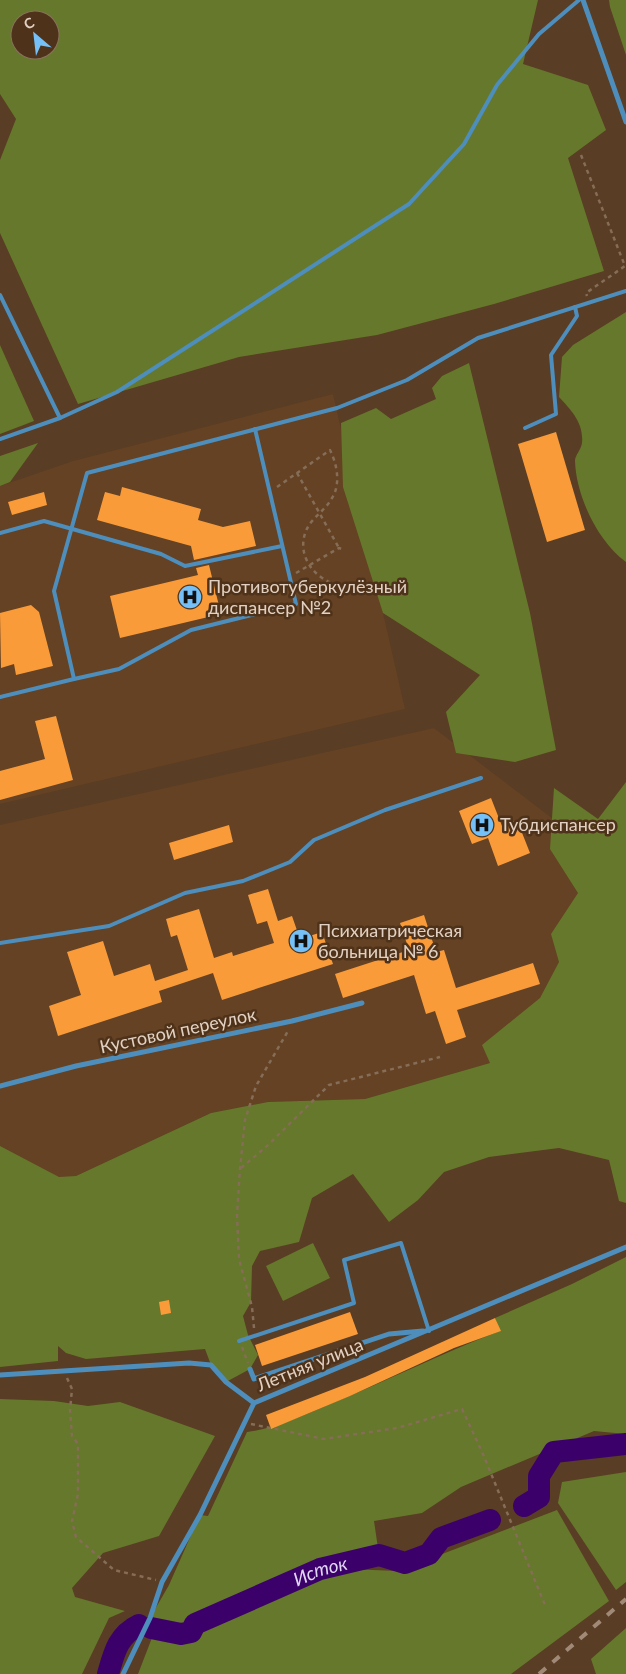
<svg xmlns="http://www.w3.org/2000/svg" width="626" height="1674" viewBox="0 0 626 1674" font-family="Lato,sans-serif">
	<style>
		.built { fill: #644223 }
		.green { fill: #66782b; fill-rule: evenodd }
		.lines { fill: none; stroke-linecap: round; stroke-linejoin: round }
		.river { stroke: #3c006b; stroke-width: 22 }
		.building { fill: #fa9b3a }
		.path { stroke: #856d57; stroke-width: 2.5; stroke-dasharray: 4 4; stroke-linecap: butt }
		.service { stroke: #4d8ebd; stroke-width: 4 }
		.minor { stroke: #4d8ebd; stroke-width: 5 }
		.rail { stroke: #a08a77; stroke-width: 4; stroke-dasharray: 9 9; stroke-linecap: butt }
		.labels { text-anchor: middle; stroke-width: 5; stroke-linejoin: round; paint-order: stroke }
		.poi-label { font-size: 18px; fill: #e2d1c3; stroke: #4e3219; text-anchor: start }
		.street-label { font-size: 18px; fill: #e2d1c3; stroke: #4e3219 }
		.water-label { font-size: 19px; font-style: italic; fill: #dfd6f0; stroke: #4e3219 }
	</style>
	<rect width="100%" height="100%" fill="#593d24"/>
	<g class="built">
		<path d="M333,394L405,709L0,804V486L73,461Z"/>
		<path d="M434,728L578,838L626,1044L490,1063L365,1099L268,1102L211,1113L76,1176L0,1192V825Z"/>
	</g>
	<g class="green">
		<path d="M0,0H538L523,64L588,85L606,130L568,158L604,271L494,304L377,335L239,357L78,404L0,233V160L16,119L0,94ZM20,20H50V50H20Z"/>
		<path d="M609,0H626V55L610,7Z"/>
		<path d="M626,312V562C598,542 576,496 575,461C575,455 581,450 582,443C584,423 571,410 559,397L562,357L573,345Z"/>
		<path d="M0,345L34,421L0,434Z"/>
		<path d="M469,363L530,613L556,750L515,762L456,753L446,712L480,675L383,613L343,487L341,423L376,408L391,419L436,399L432,388L442,376Z"/>
		<path d="M38,443L10,482L0,486V456Z"/>
		<path d="M626,782V1203L619,1201L609,1160L559,1148L489,1157L444,1172L418,1200L389,1222L353,1174L312,1198L299,1242L260,1251L252,1266L251,1302L243,1316L248,1335L258,1355L250,1369L226,1382L211,1365L205,1349L86,1359L66,1353L58,1346V1361L0,1367V1146L59,1177L76,1176L211,1113L268,1102L365,1099L490,1063L482,1045L540,998L559,962L551,934L578,893L550,849L554,788L598,819Z"/>
		<path d="M313,1243L330,1278L283,1301L266,1266Z"/>
		<path d="M626,1257V1434L594,1431L461,1487L422,1513L374,1521L379,1555L323,1568L398,1571L557,1510L609,1601L511,1674H138L155,1630L151,1628L150,1618L169,1585L200,1515L208,1516L247,1432C277,1428 302,1416 330,1404C387,1381 442,1353 500,1331L495,1318L572,1284Z"/>
		<path d="M0,1399L54,1401L88,1406L120,1402L215,1436L159,1536L103,1553L72,1588L75,1597L125,1611L109,1618L82,1674H0Z"/>
		<path d="M626,1472V1582L616,1590L558,1503L562,1482Z"/>
		<path d="M626,1628V1674H596L591,1659Z"/>
	</g>
	<g class="lines">
		<g class="river">
			<path d="M524,1506L539,1497V1476L554,1452L626,1444"/>
			<path id="s1" d="M151,1628L181,1634L191,1632L195,1624L320,1569L379,1555L405,1563L429,1554L441,1538L490,1520"/>
			<path d="M108,1674C114,1653 118,1635 139,1625"/>
		</g>
	</g>
	<g class="building">
		<path d="M556,432L585,530L547,542L518,444Z"/>
		<path d="M122,487L201,509L198,520L223,527L250,521L256,546L194,560L191,546L97,520L105,492L120,496Z"/>
		<path d="M44,492L47,505L12,515L8,502Z"/>
		<path d="M209,565L221,614L120,638L110,596L198,575L196,568Z"/>
		<path d="M31,605L39,612L53,666L16,675L14,664L1,668L0,613Z"/>
		<path d="M56,716L73,780L0,800V771L45,759L35,721Z"/>
		<path d="M491,798L502,826L517,820L530,853L498,866L488,838L472,844L459,811Z"/>
		<path d="M229,825L233,842L174,860L169,843Z"/>
		<path d="M268,889L278,921L292,916L300,939L322,932L333,964L222,1000L213,973L159,991L162,1002L58,1036L49,1006L81,995L67,952L103,941L114,976L150,964L155,981L188,970L177,935L171,937L166,919L199,909L214,958L232,952L233,956L274,943L267,921L257,924L248,895Z"/>
		<path d="M424,915L436,952L444,950L456,988L533,963L540,984L457,1010L466,1037L446,1044L435,1011L426,1014L414,975L343,998L335,974L409,950L400,923Z"/>
		<path d="M169,1300L171,1313L161,1315L159,1302Z"/>
		<path d="M350,1312L358,1334L262,1366L255,1345Z"/>
		<path d="M495,1318L501,1331L454,1348L350,1396L271,1429L266,1415L365,1377Z"/>
	</g>
	<g class="lines">
		<g class="path">
			<path d="M581,155L625,266L586,293L587,296"/>
			<path d="M297,473L339,548"/>
			<path d="M277,487L330,450C337,464 341,484 332,498C327,508 316,515 309,525C292,553 315,583 344,586"/>
			<path d="M296,573L339,548L345,550"/>
			<path d="M241,1168L267,1146L329,1085L440,1057"/>
			<path d="M254,1328L252,1307L239,1259L237,1215L240,1169L245,1120L256,1086L288,1031"/>
			<path d="M242,1347L248,1363"/>
			<path d="M67,1378L72,1389L70,1410L72,1436L78,1444V1494L72,1521L76,1537L114,1570L156,1580"/>
			<path d="M251,1424L324,1439L397,1428L462,1409L483,1454L545,1605"/>
		</g>
		<g class="service">
			<path d="M0,295L60,418"/>
			<path d="M525,428L556,414L551,355L577,316L575,307"/>
			<path d="M0,439L60,418L117,392L409,204L464,144L497,85L539,34L579,0"/>
			<path d="M0,533L44,521L161,554L185,566L282,546"/>
			<path d="M74,679L119,669L191,630L296,604L255,429"/>
			<path d="M0,697L74,679L54,591L87,473L337,408L407,380L478,338L626,291"/>
			<path d="M0,943L109,926L185,893L243,881L290,862L314,840L385,810L481,778"/>
			<path d="M239,1341L354,1303L344,1260L401,1243L429,1331"/>
		</g>
		<g class="minor">
			<path d="M583,0L626,122"/>
			<path d="M0,1086L76,1066L292,1021L362,1003"/>
			<path d="M250,1369L254,1379L389,1334L423,1331"/>
			<path d="M0,1375L189,1363L211,1365L226,1382L254,1403"/>
			<path d="M123,1674L150,1618L162,1582L200,1515L254,1403L626,1247"/>
		</g>
		<path class="rail" d="M539,1674L626,1599"/>
	</g>
	<defs>
		<g id="hospital-disc" transform="scale(1.25)"><circle r="9.5" fill="#75c0f6" stroke="#4e3219"/><path d="M-5-5h3v3.5h4V-5h3V5h-3V1.5h-4V5h-3Z" fill="#111"/></g>
	</defs>
	<g fill-rule="evenodd">
		<use href="#hospital-disc" x="190" y="597"/>
		<use href="#hospital-disc" x="482" y="825"/>
		<use href="#hospital-disc" x="301" y="941"/>
	</g>
	<g class="labels">
		<g class="poi-label">
			<text x="208" y="593">Противотуберкулёзный<tspan x="208" dy="21">диспансер №2</tspan></text>
			<text x="500" y="831">Тубдиспансер</text>
			<text x="318" y="937">Психиатрическая<tspan x="318" dy="21">больница № 6</tspan></text>
		</g>
		<g class="street-label">
			<text transform="translate(178 1031) rotate(-12)" y="6">Кустовой переулок</text>
			<text transform="translate(310 1365) rotate(-22)" y="6">Летняя улица</text>
		</g>
		<g class="water-label">
			<text dy="7" stroke="none"><textPath href="#s1" startOffset="186">Исток</textPath></text>
		</g>
	</g>
	<g transform="translate(35 35) rotate(332)"><circle r="24" fill="#4e3219" stroke="#89725d"/>
	<path d="M0-4L9 19L0 12L-9 19Z" fill="#75c0f6"/>
	<text y="-8" font-size="14" font-weight="bold" text-anchor="middle" fill="#e2d1c3">С</text>
	</g>
</svg>
